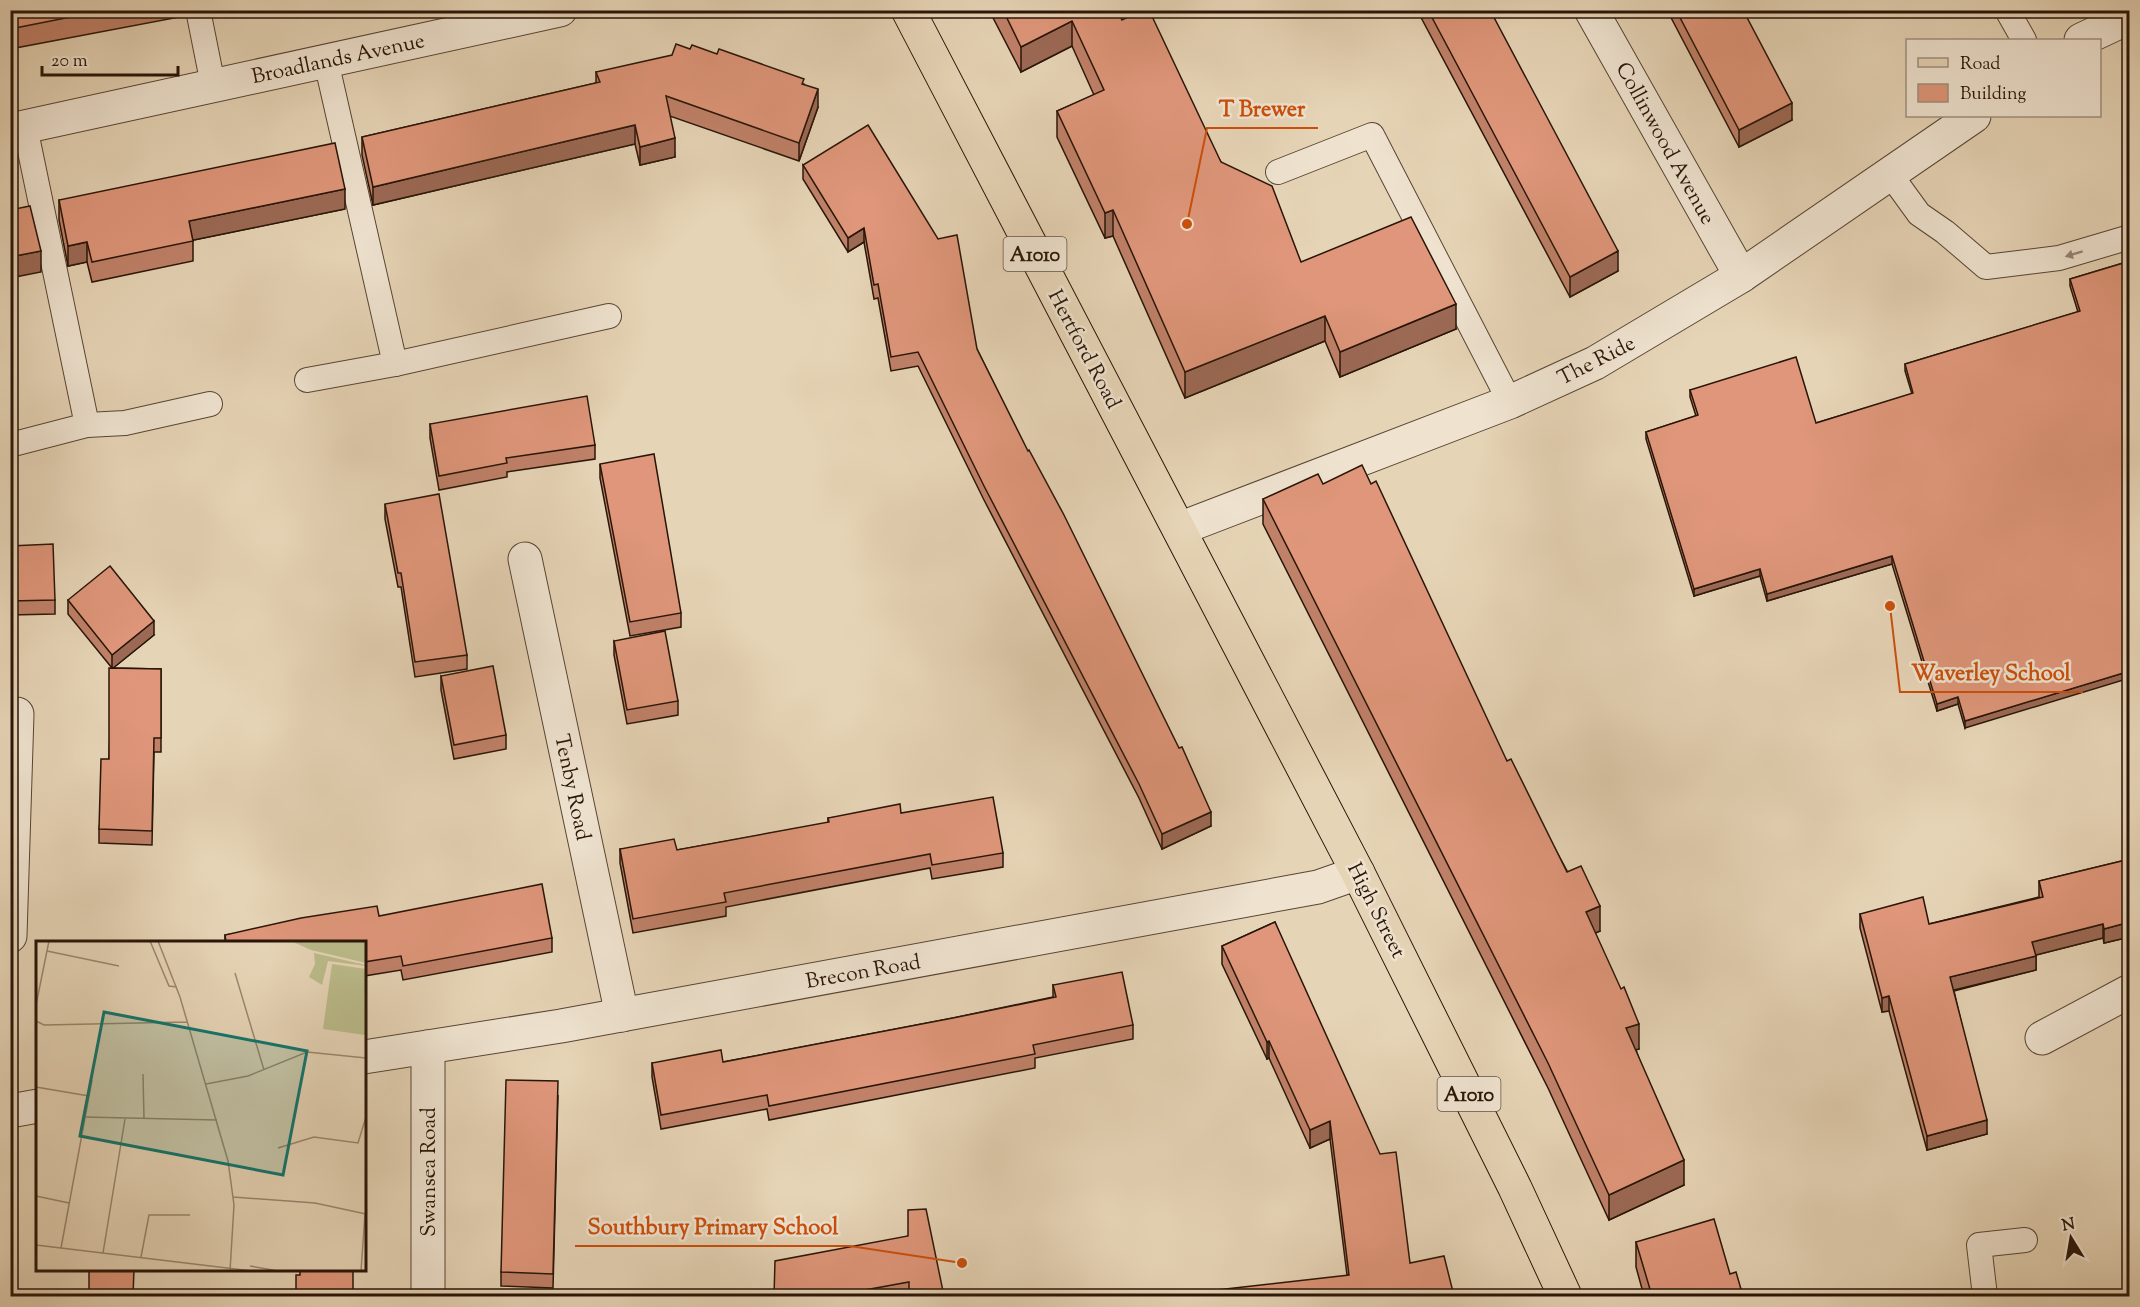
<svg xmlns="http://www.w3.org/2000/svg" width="2140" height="1307" viewBox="0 0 2140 1307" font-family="'Sorts Mill Goudy',serif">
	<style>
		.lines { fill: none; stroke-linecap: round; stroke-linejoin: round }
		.service-casing { stroke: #584534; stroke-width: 26 }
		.minor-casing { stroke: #584534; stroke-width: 35 }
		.primary-casing { stroke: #291508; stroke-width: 35 }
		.service { stroke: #efe3d0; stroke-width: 24 }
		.minor { stroke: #efe3d0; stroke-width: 33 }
		.primary { stroke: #e6d4b6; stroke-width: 33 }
		.wall { fill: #c08169; stroke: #291508; stroke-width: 1.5 }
		.shaded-wall { fill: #9c6955; stroke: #291508; stroke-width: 1.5 }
		.building { fill: #df967a; stroke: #291508; stroke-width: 1.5 }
		.oneway { fill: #968676 }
		.labels { text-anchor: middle; stroke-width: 5; stroke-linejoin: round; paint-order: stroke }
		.shield { fill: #efe3d0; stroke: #645344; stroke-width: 1.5 }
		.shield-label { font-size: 20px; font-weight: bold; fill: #291508 }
		.street-label { font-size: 21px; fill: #291508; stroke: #efe3d0 }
		.inset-road { fill: none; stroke: #9a8870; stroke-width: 1.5 }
		.view { fill: #0f766e; fill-opacity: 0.15; stroke: #0f766e; stroke-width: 3 }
		.inset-edge { fill: none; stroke: #291508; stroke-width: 3 }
		.leader { fill: none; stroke: #cb4f0b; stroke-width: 2 }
		.callout-dot { fill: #cb4f0b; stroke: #efe3d0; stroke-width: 2 }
		.callout-label { font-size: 22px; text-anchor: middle; font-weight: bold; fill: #cb4f0b; stroke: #efe3d0; stroke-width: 5; stroke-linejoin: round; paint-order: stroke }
	</style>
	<rect width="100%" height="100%" fill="#e6d4b6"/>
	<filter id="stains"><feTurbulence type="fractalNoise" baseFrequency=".00333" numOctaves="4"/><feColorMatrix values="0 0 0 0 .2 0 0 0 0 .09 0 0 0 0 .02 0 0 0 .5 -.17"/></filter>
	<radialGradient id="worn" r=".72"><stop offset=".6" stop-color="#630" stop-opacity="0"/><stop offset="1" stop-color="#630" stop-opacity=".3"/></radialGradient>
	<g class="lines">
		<g class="service-casing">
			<g id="service">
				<path d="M198,10L213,85"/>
				<path d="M2007,10L2024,40"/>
				<path d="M326,61L395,364"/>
				<path d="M25,127L87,425"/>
				<path d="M1278,172L1372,135L1510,402"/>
				<path d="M1890,174L1919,214L1945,232L1986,267L2059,258L2130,237"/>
				<path d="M307,380L395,364L609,316"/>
				<path d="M10,445L87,425L125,423L210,404"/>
				<path d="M1985,1296L1979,1245L2025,1240"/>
			</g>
		</g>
		<g class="minor-casing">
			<g id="minor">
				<path d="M1591,10L1741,276"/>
				<path d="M2081,40L2130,17"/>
				<path d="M10,130L560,10"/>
				<path d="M1179,529L1510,402L1595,363L1741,276L1974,116"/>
				<path d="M525,559L622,1015"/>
				<path d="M10,936L17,714"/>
				<path d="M2042,1038L2130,991"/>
				<path d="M364,1057L561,1026L1318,887L1358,873"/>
				<path d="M10,1111L38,1106"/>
				<path d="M428,1296V1047"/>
			</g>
		</g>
		<g class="primary-casing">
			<path id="primary" d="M908,10L1358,873L1515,1188L1565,1296"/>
		</g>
		<use href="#service" class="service"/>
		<use href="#minor" class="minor"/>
		<use href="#primary" class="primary"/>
	</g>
	<g class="wall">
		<path d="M10,10H185V16L10,49Z"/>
		<path d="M989,10H1117L1122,20L1221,162L1301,262L1456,329L1340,377L1325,341L1185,398L1113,236L1105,238L1057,137V111L1094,95L1072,46L1021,72Z"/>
		<path d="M1417,10H1490L1618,271L1570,297Z"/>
		<path d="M1667,10H1743L1792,120L1739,147Z"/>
		<path d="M596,72L804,84L818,107L799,161L670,116L675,157L640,165L635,144L373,205L362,155V137L596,83Z"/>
		<path d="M803,165L977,349L1211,826L1162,849L1139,798L984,500L918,366L891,371L878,298L874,299L864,242L848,252L803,179Z"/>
		<path d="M59,200L345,209L193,240V261L92,282L87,262L68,266L59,220Z"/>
		<path d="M2130,261L1965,728L1958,704L1937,711L1892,564L1767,601L1760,576L1694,596L1646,439V432L1696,416L1690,397V390L1816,423L1912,394L1905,371V364L2078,312L2070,286V279Z"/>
		<path d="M430,424L595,445V459L507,472V477L439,490L430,438Z"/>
		<path d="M600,464L681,613V627L630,636L600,478Z"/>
		<path d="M1323,484L1507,761L1600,931L1595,933L1639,1049L1636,1050L1684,1185L1609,1220L1548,1088L1263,524V499Z"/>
		<path d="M385,504L467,655V669L415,677L401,587H398L385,519Z"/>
		<path d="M10,546L55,600V614L10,615Z"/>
		<path d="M68,600L154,635L113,668L161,669V752H154L152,845L99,843V829L109,759L112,668L68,614Z"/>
		<path d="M614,641L678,701V715L627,724L614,655Z"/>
		<path d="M441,676L506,735V749L454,759L441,690Z"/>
		<path d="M901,813L1003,853V867L932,879L930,868L726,907V916L633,933L620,863V849L677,850L828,823V818Z"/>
		<path d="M2130,859V937L2104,943L2103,938L2036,955V970L1954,991L1987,1134L1927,1150L1889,1011L1882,1012L1860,928V914L1929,924L2039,897V881Z"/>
		<path d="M379,916L552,938V952L403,980L401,970L364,976V942H225V935Z"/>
		<path d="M1275,922L1410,1263L1347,1275L1330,1139L1310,1148L1269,1058L1267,1059L1222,964V946Z"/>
		<path d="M1053,985L1133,1025V1039L1035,1058V1068L769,1120L767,1109L661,1129L652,1077V1063L723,1062L953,1018L1053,997Z"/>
		<path d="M558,1095L553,1288L501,1286V1272Z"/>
		<path d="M908,1236L944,1296H774Z"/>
		<path d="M1636,1242L1730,1274L1743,1296H1644L1636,1267Z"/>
	</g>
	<g class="shaded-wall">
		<path d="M1072,21V46L1021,72V47Z"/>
		<path d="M818,89V107L799,161V143Z"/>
		<path d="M1792,103V120L1739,147V130Z"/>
		<path d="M635,125V144L373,205V187Z"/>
		<path d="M675,138V157L640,165V147Z"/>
		<path d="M345,189V209L189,241V221Z"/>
		<path d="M1113,210V236L1105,238V213Z"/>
		<path d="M864,228V242L848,252V238Z"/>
		<path d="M87,242V262L68,266V246Z"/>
		<path d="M41,251V272L10,278V257Z"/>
		<path d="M1618,251V271L1570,297V277Z"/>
		<path d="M1456,304V329L1340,377V352Z"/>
		<path d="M1325,316V341L1185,398V372Z"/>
		<path d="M1892,556V564L1767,601V594Z"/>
		<path d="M1760,569V576L1694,596V589Z"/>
		<path d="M154,621V635L112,669V655Z"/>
		<path d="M2130,671V678L1965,728V721Z"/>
		<path d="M1958,697V704L1937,711V704Z"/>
		<path d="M1211,812V826L1162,849V834Z"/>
		<path d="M1600,906V931L1586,937V912Z"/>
		<path d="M2130,922V937L2104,943V929Z"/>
		<path d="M2103,924V938L2032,956V942Z"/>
		<path d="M2036,956V970L1950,991V977Z"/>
		<path d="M1889,996V1011L1882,1012V998Z"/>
		<path d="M1639,1024V1049L1626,1052V1028Z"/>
		<path d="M1269,1041V1058L1267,1059V1042Z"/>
		<path d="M1987,1120V1134L1927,1150V1136Z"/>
		<path d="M1330,1121V1139L1310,1148V1130Z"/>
		<path d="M1684,1160V1185L1609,1220V1195Z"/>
	</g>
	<g class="building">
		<path d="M10,10H106L10,29Z"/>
		<path d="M1003,10H1117L1122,20L1142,10H1149L1221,162L1272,186L1301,262L1411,217L1456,304L1340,352L1325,316L1185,372L1113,210L1105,213L1057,111L1104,90L1072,21L1021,47Z"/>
		<path d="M1428,10H1490L1618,251L1570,277Z"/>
		<path d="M1676,10H1743L1792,103L1739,130Z"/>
		<path d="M676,44L690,49L692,45L717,54L719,49L804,79L802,84L818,89L799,143L666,96L675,138L640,147L635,125L373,187L362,137L600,82L596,72L672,55Z"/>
		<path d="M868,125L938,239L957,235L977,349L1028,451L1029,450L1064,515L1179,748L1182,747L1211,812L1162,834L1139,784L984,486L918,352L891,357L878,284L874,285L864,228L848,238L803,165Z"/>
		<path d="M335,143L345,189L189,221L193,241L92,262L87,242L68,246L59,200Z"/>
		<path d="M30,206L41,251L10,257V210Z"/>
		<path d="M2130,261V671L1965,721L1958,697L1937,704L1892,556L1767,594L1760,569L1694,589L1646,432L1698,415L1690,390L1796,357L1816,423L1913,393L1905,364L2080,311L2070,279Z"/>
		<path d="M587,396L595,445L506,458L507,463L439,476L430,424Z"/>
		<path d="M654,454L681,613L630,622L600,464Z"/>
		<path d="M1362,465L1371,484L1376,481L1507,761L1511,759L1567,872L1581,866L1600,906L1586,912L1621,989L1624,987L1639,1024L1626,1028L1684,1160L1609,1195L1548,1063L1263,499L1318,474L1323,484Z"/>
		<path d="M439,494L467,655L415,662L401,573H398L385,504Z"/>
		<path d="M53,544L55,600L10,601V546Z"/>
		<path d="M110,566L154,621L112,655L68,600Z"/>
		<path d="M665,631L678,701L627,710L614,641Z"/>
		<path d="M493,666L506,735L454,745L441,676Z"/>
		<path d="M109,668L161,669V738H154L152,831L99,829L101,759H109Z"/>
		<path d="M993,797L1003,853L932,865L930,854L724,893L726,902L633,919L620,849L674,839L677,850L829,822L828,818L900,804L901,813Z"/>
		<path d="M2130,859V922L2104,929L2103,924L2032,942L2036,956L1950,977L1987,1120L1927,1136L1889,996L1882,998L1860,914L1923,897L1929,924L2043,897L2039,881Z"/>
		<path d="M542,884L552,938L403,966L401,956L364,962V942H226L225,935L301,918L377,906L379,916Z"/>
		<path d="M1275,922L1380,1154L1396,1152L1410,1263L1444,1256L1454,1296H1173V1295L1349,1275L1330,1121L1310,1130L1269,1041L1267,1042L1222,946Z"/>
		<path d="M1122,972L1133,1025L1033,1045L1035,1054L769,1106L767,1095L661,1115L652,1063L721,1050L723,1062L953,1018L1056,997L1053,985Z"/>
		<path d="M506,1080L558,1081L553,1274L501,1272Z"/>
		<path d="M926,1209L944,1296H909V1282L832,1296H774L775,1261L908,1236V1210Z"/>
		<path d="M1714,1219L1730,1274L1736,1272L1743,1296H1652L1636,1242Z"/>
		<path d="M89,1269H134L133,1296H82V1295H89Z"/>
		<path d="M300,1269H353V1296H296V1275H300Z"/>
	</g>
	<defs><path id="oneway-solid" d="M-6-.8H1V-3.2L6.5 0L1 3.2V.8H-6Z" transform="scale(1.5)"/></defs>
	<use class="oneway" href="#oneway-solid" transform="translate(2074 254) rotate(163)"/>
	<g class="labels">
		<g class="shield">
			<rect x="1003.5" y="237" width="63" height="34" rx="4.5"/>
			<rect x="1437.5" y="1077" width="63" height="34" rx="4.5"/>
		</g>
		<g class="shield-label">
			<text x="1035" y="261">A1010</text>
			<text x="1469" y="1101">A1010</text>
		</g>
		<g class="street-label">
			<text transform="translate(338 58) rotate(-12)" y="7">Broadlands Avenue</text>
			<text transform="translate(1666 143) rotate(61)" y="7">Collinwood Avenue</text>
			<text transform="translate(1085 349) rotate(62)" y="7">Hertford Road</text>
			<text transform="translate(1596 360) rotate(-27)" y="7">The Ride</text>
			<text transform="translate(573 787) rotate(78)" y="7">Tenby Road</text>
			<text transform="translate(1377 910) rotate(63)" y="7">High Street</text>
			<text transform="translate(863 971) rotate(-10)" y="7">Brecon Road</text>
			<text transform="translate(428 1172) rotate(-90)" y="7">Swansea Road</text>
		</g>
	</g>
	<g transform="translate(36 941)">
		<rect width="330" height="330" fill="#e6d4b6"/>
		<path d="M255,0H330V22L275,9ZM278,12L330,24V25L292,20L286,44L273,36L279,23ZM296,23L330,28L329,94L287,88Z" fill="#bbbb8a"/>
		<path class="inset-road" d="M114,0L133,45L141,46M122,0L144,56L192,220L198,264L194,330M11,10L83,25M199,32L228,129M0,64L13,0M0,80L8,84L151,81M107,133L108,178M170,143L212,135L271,111L330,117M0,146L53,155M48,176L181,179M242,207L278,196L322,202L330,176M0,255L33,262M197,256L279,262L330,273M0,304L216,330M25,307L56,139M67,312L89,178M105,316L113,274H154M214,325L242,330M325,330L329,273"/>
		<path class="view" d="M68,71L271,110L247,234L44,195Z"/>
		<rect width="330" height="330" class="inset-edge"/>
	</g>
	<path class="leader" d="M1187 224L1207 128H1318M1890 606L1900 692H2083M962 1263L850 1246H575"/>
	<g class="callout-dot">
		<circle cx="1187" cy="224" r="6"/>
		<circle cx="1890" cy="606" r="6"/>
		<circle cx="962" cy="1263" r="6"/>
	</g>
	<g class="callout-label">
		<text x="1262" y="116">T Brewer</text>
		<text x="1991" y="680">Waverley School</text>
		<text x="713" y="1234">Southbury Primary School</text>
	</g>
	<rect width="2140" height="1307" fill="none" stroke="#e6d4b6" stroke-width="36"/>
	<rect x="12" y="12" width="2116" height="1283" fill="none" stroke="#291508" stroke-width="3"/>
	<rect x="18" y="18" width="2104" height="1271" fill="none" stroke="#291508" stroke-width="1.5"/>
	<rect x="1906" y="39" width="195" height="78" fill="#efe3d0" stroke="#a09180" stroke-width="1.5"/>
	<rect x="1918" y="58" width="30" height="9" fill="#e6d4b6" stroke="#a09180" stroke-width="1.5"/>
	<text x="1960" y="69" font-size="18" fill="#291508">Road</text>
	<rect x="1918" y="84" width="30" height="18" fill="#df967a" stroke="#a09180" stroke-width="1.5"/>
	<text x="1960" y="99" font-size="18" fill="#291508">Building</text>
	<g transform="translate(2071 1238) rotate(349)" stroke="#efe3d0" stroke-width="4.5" paint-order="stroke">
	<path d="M0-4.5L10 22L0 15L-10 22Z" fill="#291508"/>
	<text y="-9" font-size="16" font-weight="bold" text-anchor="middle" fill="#291508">N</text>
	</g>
	<path d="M42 66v9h136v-9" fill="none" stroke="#291508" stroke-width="3"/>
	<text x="51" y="66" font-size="18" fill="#291508" stroke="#efe3d0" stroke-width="4.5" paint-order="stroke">20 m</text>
	<rect width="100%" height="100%" filter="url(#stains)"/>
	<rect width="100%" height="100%" fill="url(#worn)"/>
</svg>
